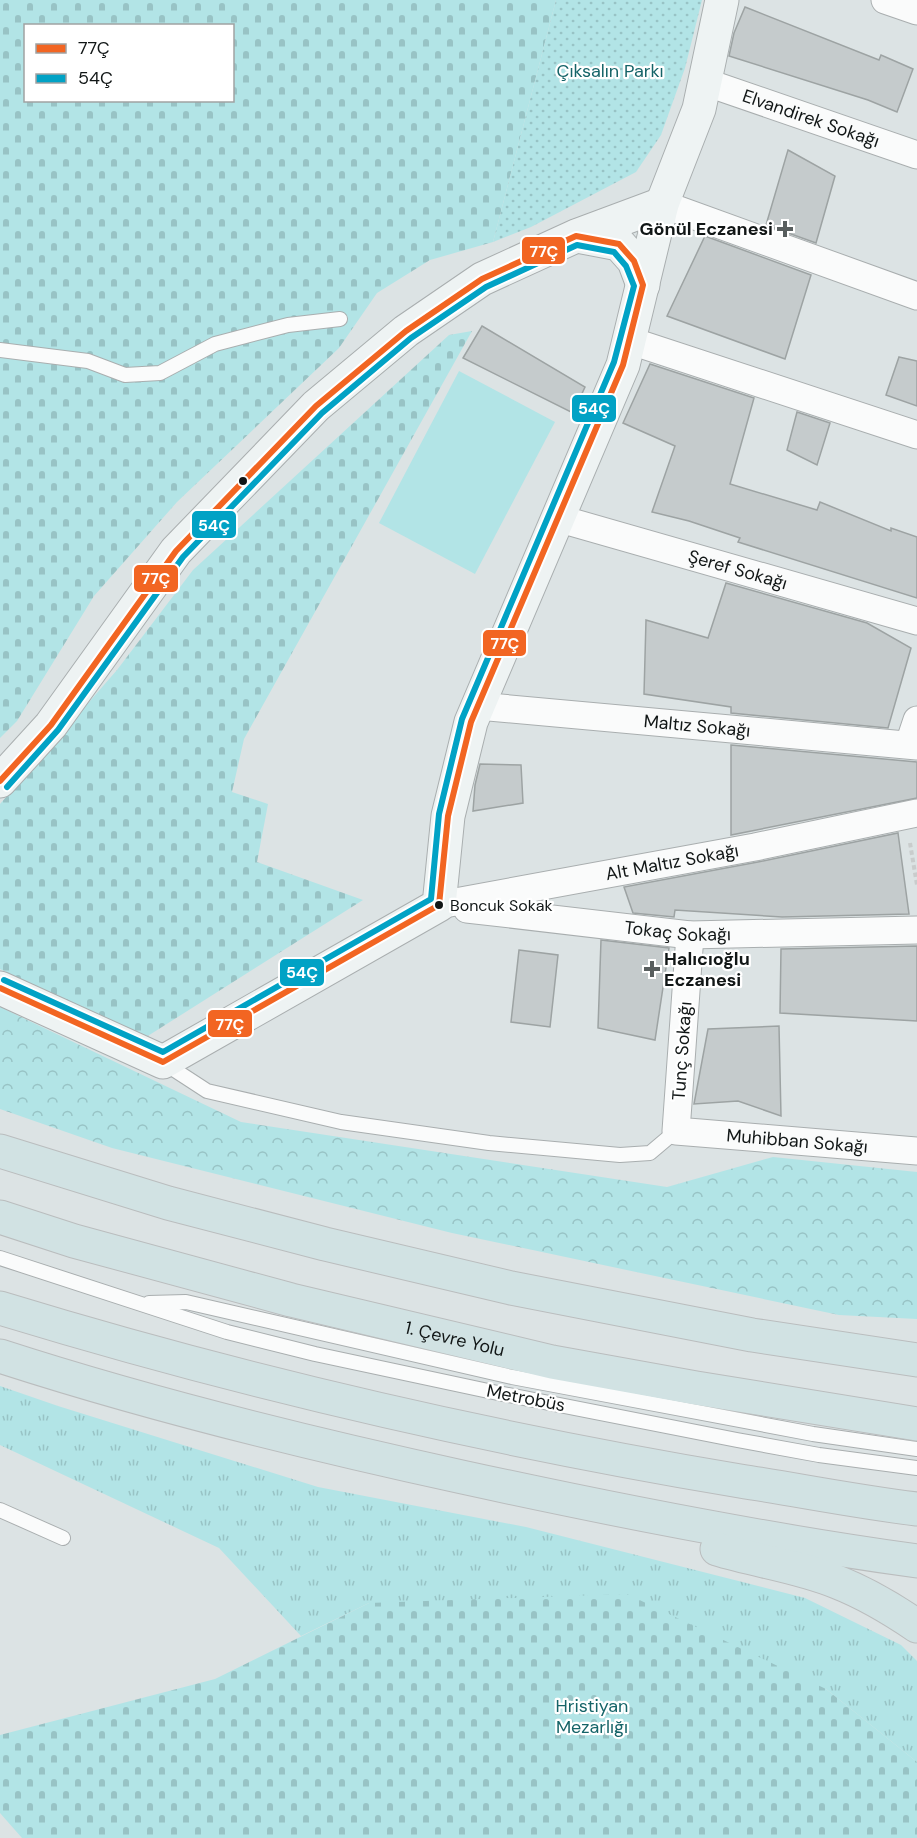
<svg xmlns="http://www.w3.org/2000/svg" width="917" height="1838" viewBox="0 0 917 1838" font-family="'DM Sans',sans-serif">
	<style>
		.grass { fill: url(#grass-tufts) }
		.forest { fill: url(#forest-crowns) }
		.cemetery { fill: url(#cemetery-stones); fill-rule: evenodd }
		.park { fill: url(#park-dots) }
		.pitch { fill: #b2e4e6 }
		.building { fill: #c5cbcc; stroke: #9da3a3; stroke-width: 1.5 }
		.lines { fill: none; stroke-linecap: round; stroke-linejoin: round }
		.lane-casing { stroke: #a9aeaf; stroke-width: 16 }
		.street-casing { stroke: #a9aeaf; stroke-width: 29 }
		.secondary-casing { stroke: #a9aeaf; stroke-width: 35 }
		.highway-casing { stroke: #babdbe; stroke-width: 35 }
		.path { stroke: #c9cccc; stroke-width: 4; stroke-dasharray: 4.5 3; stroke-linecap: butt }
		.lane { stroke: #fafbfb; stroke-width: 14 }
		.street { stroke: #fafbfb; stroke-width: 27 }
		.secondary { stroke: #eef3f3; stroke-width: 33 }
		.highway { stroke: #d1e2e3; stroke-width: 33 }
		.bus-1-casing { stroke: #fff; stroke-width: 10 }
		.bus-2-casing { stroke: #fff; stroke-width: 10 }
		.bus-1 { stroke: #f26522; stroke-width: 6 }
		.bus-2 { stroke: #01a2c5; stroke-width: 6 }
		.poi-dot { fill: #585e5e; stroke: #fff; stroke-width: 2 }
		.bus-dot { fill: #111616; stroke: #fff; stroke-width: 2 }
		.labels { text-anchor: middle; stroke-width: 4.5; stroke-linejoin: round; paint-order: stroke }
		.bus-label { font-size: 16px; fill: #111616; stroke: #fff; text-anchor: start }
		.park-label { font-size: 18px; fill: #156468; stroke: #fff }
		.street-label { font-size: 18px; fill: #111616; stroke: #fff }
		.poi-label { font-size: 18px; font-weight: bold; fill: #111616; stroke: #fff; text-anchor: end }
		.line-badge { stroke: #fff; stroke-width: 2 }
		.badge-label { font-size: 16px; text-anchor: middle; font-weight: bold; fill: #fff }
	</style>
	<defs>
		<pattern id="grass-tufts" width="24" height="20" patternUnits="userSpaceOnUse" patternTransform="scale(1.5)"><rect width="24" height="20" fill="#b2e4e6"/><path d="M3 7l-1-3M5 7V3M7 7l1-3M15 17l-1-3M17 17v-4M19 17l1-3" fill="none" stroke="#98c3c5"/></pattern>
		<pattern id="forest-crowns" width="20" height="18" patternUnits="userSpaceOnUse" patternTransform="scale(1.5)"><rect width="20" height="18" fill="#b2e4e6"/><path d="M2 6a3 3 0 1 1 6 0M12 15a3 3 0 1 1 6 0" fill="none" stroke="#98c3c5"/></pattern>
		<pattern id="cemetery-stones" width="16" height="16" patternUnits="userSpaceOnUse" patternTransform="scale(1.5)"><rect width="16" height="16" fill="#b2e4e6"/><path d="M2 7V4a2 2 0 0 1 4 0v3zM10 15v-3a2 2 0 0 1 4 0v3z" fill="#98c3c5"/></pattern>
		<pattern id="park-dots" width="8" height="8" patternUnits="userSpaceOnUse" patternTransform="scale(1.5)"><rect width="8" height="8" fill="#b2e4e6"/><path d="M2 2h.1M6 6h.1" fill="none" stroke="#98c3c5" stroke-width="1.8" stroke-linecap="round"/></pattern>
	</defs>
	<rect width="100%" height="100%" fill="#dce3e4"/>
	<path class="grass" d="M0,1386L58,1406L318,1487L526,1527L805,1598L901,1645L917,1661V1762L826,1689L369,1603L301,1636L219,1548L0,1445Z"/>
	<path class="forest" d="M0,1007L241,1122L667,1187L773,1157L917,1172V1319L839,1315L452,1233L112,1148L0,1109Z"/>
	<g class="cemetery">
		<path d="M0,0H556L493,242L430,260L377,293L339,348L177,502L94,596L17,721L0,738ZM26,26H232V100H26Z"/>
		<path d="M472,331L244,739L232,792L268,804L257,862L363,900L143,1039L0,969V804L117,670L193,570L449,335Z"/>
		<path d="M627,1594L826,1689L917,1762V1838H22L0,1813V1735L215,1679L369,1603Z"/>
	</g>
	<path class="park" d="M556,0H702L685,68L661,135L636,172L531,227L493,242Z"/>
	<path class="pitch" d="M459,371L555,422L475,574L379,523Z"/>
	<g class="building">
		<path d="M745,7L879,60L881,55L913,69L897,112L868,100L729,56L734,33Z"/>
		<path d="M788,150L835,176L816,243L766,225Z"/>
		<path d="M705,236L811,275L785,359L667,316Z"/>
		<path d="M482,326L585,387L573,413L463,358Z"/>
		<path d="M899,357L917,361V406L886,395Z"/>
		<path d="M650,364L754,398L730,484L817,510L820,502L891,531V528L917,537V598L738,542L740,538L689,521L652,512L675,446L623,423Z"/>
		<path d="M797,412L830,423L817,465L787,450Z"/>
		<path d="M726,583L867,623L911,648L888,728L731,713V707L644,694L646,620L708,638Z"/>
		<path d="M731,745L917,762V798L731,835Z"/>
		<path d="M480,764L521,765L523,803L473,811L475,785Z"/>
		<path d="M898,833L909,914L782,917L675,910L674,917L633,913L624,887L758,862Z"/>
		<path d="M601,940L669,948L655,1040L598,1028Z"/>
		<path d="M917,946V1021L780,1013L781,949Z"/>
		<path d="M519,950L558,955L550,1027L511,1022Z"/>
		<path d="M779,1026L781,1116L738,1101L694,1104L708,1029Z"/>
	</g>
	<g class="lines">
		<g class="lane-casing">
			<g id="lane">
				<path d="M0,350L88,361L125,375L160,373L215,344L288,325L340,319"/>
				<path d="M164,1063L207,1091L341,1122L489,1143L620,1155L650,1153L676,1131"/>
				<path d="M0,1258L227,1332L315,1354L493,1392L737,1440L819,1455L917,1468"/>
				<path d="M149,1303L186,1302L512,1377L813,1434L917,1449"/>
				<path d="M0,1510L63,1538"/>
			</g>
		</g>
		<g class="street-casing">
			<g id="street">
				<path d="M885,0L917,11"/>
				<path id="s1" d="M705,82L917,155"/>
				<path d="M662,204L917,296"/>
				<path d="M628,340L917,435"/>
				<path id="s2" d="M557,518L917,621"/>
				<path id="s3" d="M478,706L917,746"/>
				<path d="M909,744L917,720"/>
				<path id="s4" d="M439,905L755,847L917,813"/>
				<path id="s5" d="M467,909L690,935L917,930"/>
				<path id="s6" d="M690,935L676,1131L917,1151"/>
			</g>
		</g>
		<g class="secondary-casing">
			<g id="secondary">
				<path d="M577,236L619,244L634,261L643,285"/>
				<path d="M0,781L51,725L176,551L316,406L406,331L482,279L576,236L662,204"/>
				<path d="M0,988L163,1062L439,905L448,816L471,722L623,365L662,204L699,109L722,0"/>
			</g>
		</g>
		<g class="highway-casing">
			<g id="highway">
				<path d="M0,1151L168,1203L325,1244L511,1288L752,1335L917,1360"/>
				<path id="s7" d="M0,1217L74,1241L291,1300L552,1362L696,1388L917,1424"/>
				<path d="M0,1308C242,1382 490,1439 740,1481C799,1490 858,1502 917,1509"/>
				<path d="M0,1356C151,1405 306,1443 462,1477C613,1510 764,1540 917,1561"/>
				<path d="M717,1549C756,1561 798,1566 837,1582C865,1593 892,1609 917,1626"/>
			</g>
		</g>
		<path class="path" d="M910,843L917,885"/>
		<use href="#lane" class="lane"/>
		<use href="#street" class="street"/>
		<use href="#secondary" class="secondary"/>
		<use href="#highway" class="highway"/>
		<g class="bus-1-casing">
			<path id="bus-1" d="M0,781L51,725L176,551L316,406L406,331L482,279L576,236L619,244L634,261L643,285L623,365L471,722L448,816L439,905L163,1062L0,988"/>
		</g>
		<g class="bus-2-casing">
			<path id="bus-2" d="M4,980L163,1052L431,899L439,814L462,719L614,362L634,286L626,266L614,252L577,245L486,287L411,338L322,413L183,557L58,730L7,787"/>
		</g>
		<use href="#bus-1" class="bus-1"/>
		<use href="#bus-2" class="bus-2"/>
	</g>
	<g class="poi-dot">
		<path d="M782 220h6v6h6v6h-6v6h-6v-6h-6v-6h6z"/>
		<path d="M649 960h6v6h6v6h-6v6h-6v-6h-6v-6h6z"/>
	</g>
	<g class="bus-dot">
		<circle cx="243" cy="481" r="5"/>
		<circle cx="439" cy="905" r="5"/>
	</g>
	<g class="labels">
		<g class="bus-label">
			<text x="450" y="911">Boncuk Sokak</text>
		</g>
		<g class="park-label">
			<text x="610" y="77">Çıksalın Parkı</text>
			<text x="592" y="1712">Hristiyan<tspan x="592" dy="21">Mezarlığı</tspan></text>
		</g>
		<g class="street-label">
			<text dy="6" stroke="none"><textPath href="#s1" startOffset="112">Elvandirek Sokağı</textPath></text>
			<text dy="6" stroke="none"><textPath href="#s2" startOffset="188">Şeref Sokağı</textPath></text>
			<text dy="6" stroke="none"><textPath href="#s3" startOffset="220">Maltız Sokağı</textPath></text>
			<text dy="6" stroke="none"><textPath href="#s4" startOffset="237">Alt Maltız Sokağı</textPath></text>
			<text dy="6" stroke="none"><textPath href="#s5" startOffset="212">Tokaç Sokağı</textPath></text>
			<text transform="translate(682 1051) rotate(-86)" y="6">Tunç Sokağı</text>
			<text dy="6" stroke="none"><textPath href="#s6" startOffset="318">Muhibban Sokağı</textPath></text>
			<text dy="6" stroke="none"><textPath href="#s7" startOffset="471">1. Çevre Yolu</textPath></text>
			<text transform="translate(526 1398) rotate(11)" y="6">Metrobüs</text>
		</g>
		<g class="poi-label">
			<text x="773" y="235">Gönül Eczanesi</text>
			<text x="664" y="965" text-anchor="start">Halıcıoğlu<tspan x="664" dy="21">Eczanesi</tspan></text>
		</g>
	</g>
	<g class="line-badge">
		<rect x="521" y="236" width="45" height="29" rx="6" fill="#f26522"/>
		<rect x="571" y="394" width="46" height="29" rx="6" fill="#01a2c5"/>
		<rect x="191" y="510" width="46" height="29" rx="6" fill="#01a2c5"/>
		<rect x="133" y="564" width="46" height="29" rx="6" fill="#f26522"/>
		<rect x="482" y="629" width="45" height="28" rx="6" fill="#f26522"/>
		<rect x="279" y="958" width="46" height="29" rx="6" fill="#01a2c5"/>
		<rect x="207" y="1009" width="46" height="29" rx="6" fill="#f26522"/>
	</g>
	<g class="badge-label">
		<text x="544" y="257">77Ç</text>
		<text x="594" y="414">54Ç</text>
		<text x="214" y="531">54Ç</text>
		<text x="156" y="584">77Ç</text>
		<text x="505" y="649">77Ç</text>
		<text x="302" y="978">54Ç</text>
		<text x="230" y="1030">77Ç</text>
	</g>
	<rect x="24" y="24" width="210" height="78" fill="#ffffff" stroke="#a0a2a2" stroke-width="1.5"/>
	<rect x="36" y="44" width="30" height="9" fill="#f26522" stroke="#a0a2a2" stroke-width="1.5"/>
	<text x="78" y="54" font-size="18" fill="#111616">77Ç</text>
	<rect x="36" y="74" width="30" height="9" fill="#01a2c5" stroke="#a0a2a2" stroke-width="1.5"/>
	<text x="78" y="84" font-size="18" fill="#111616">54Ç</text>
</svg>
